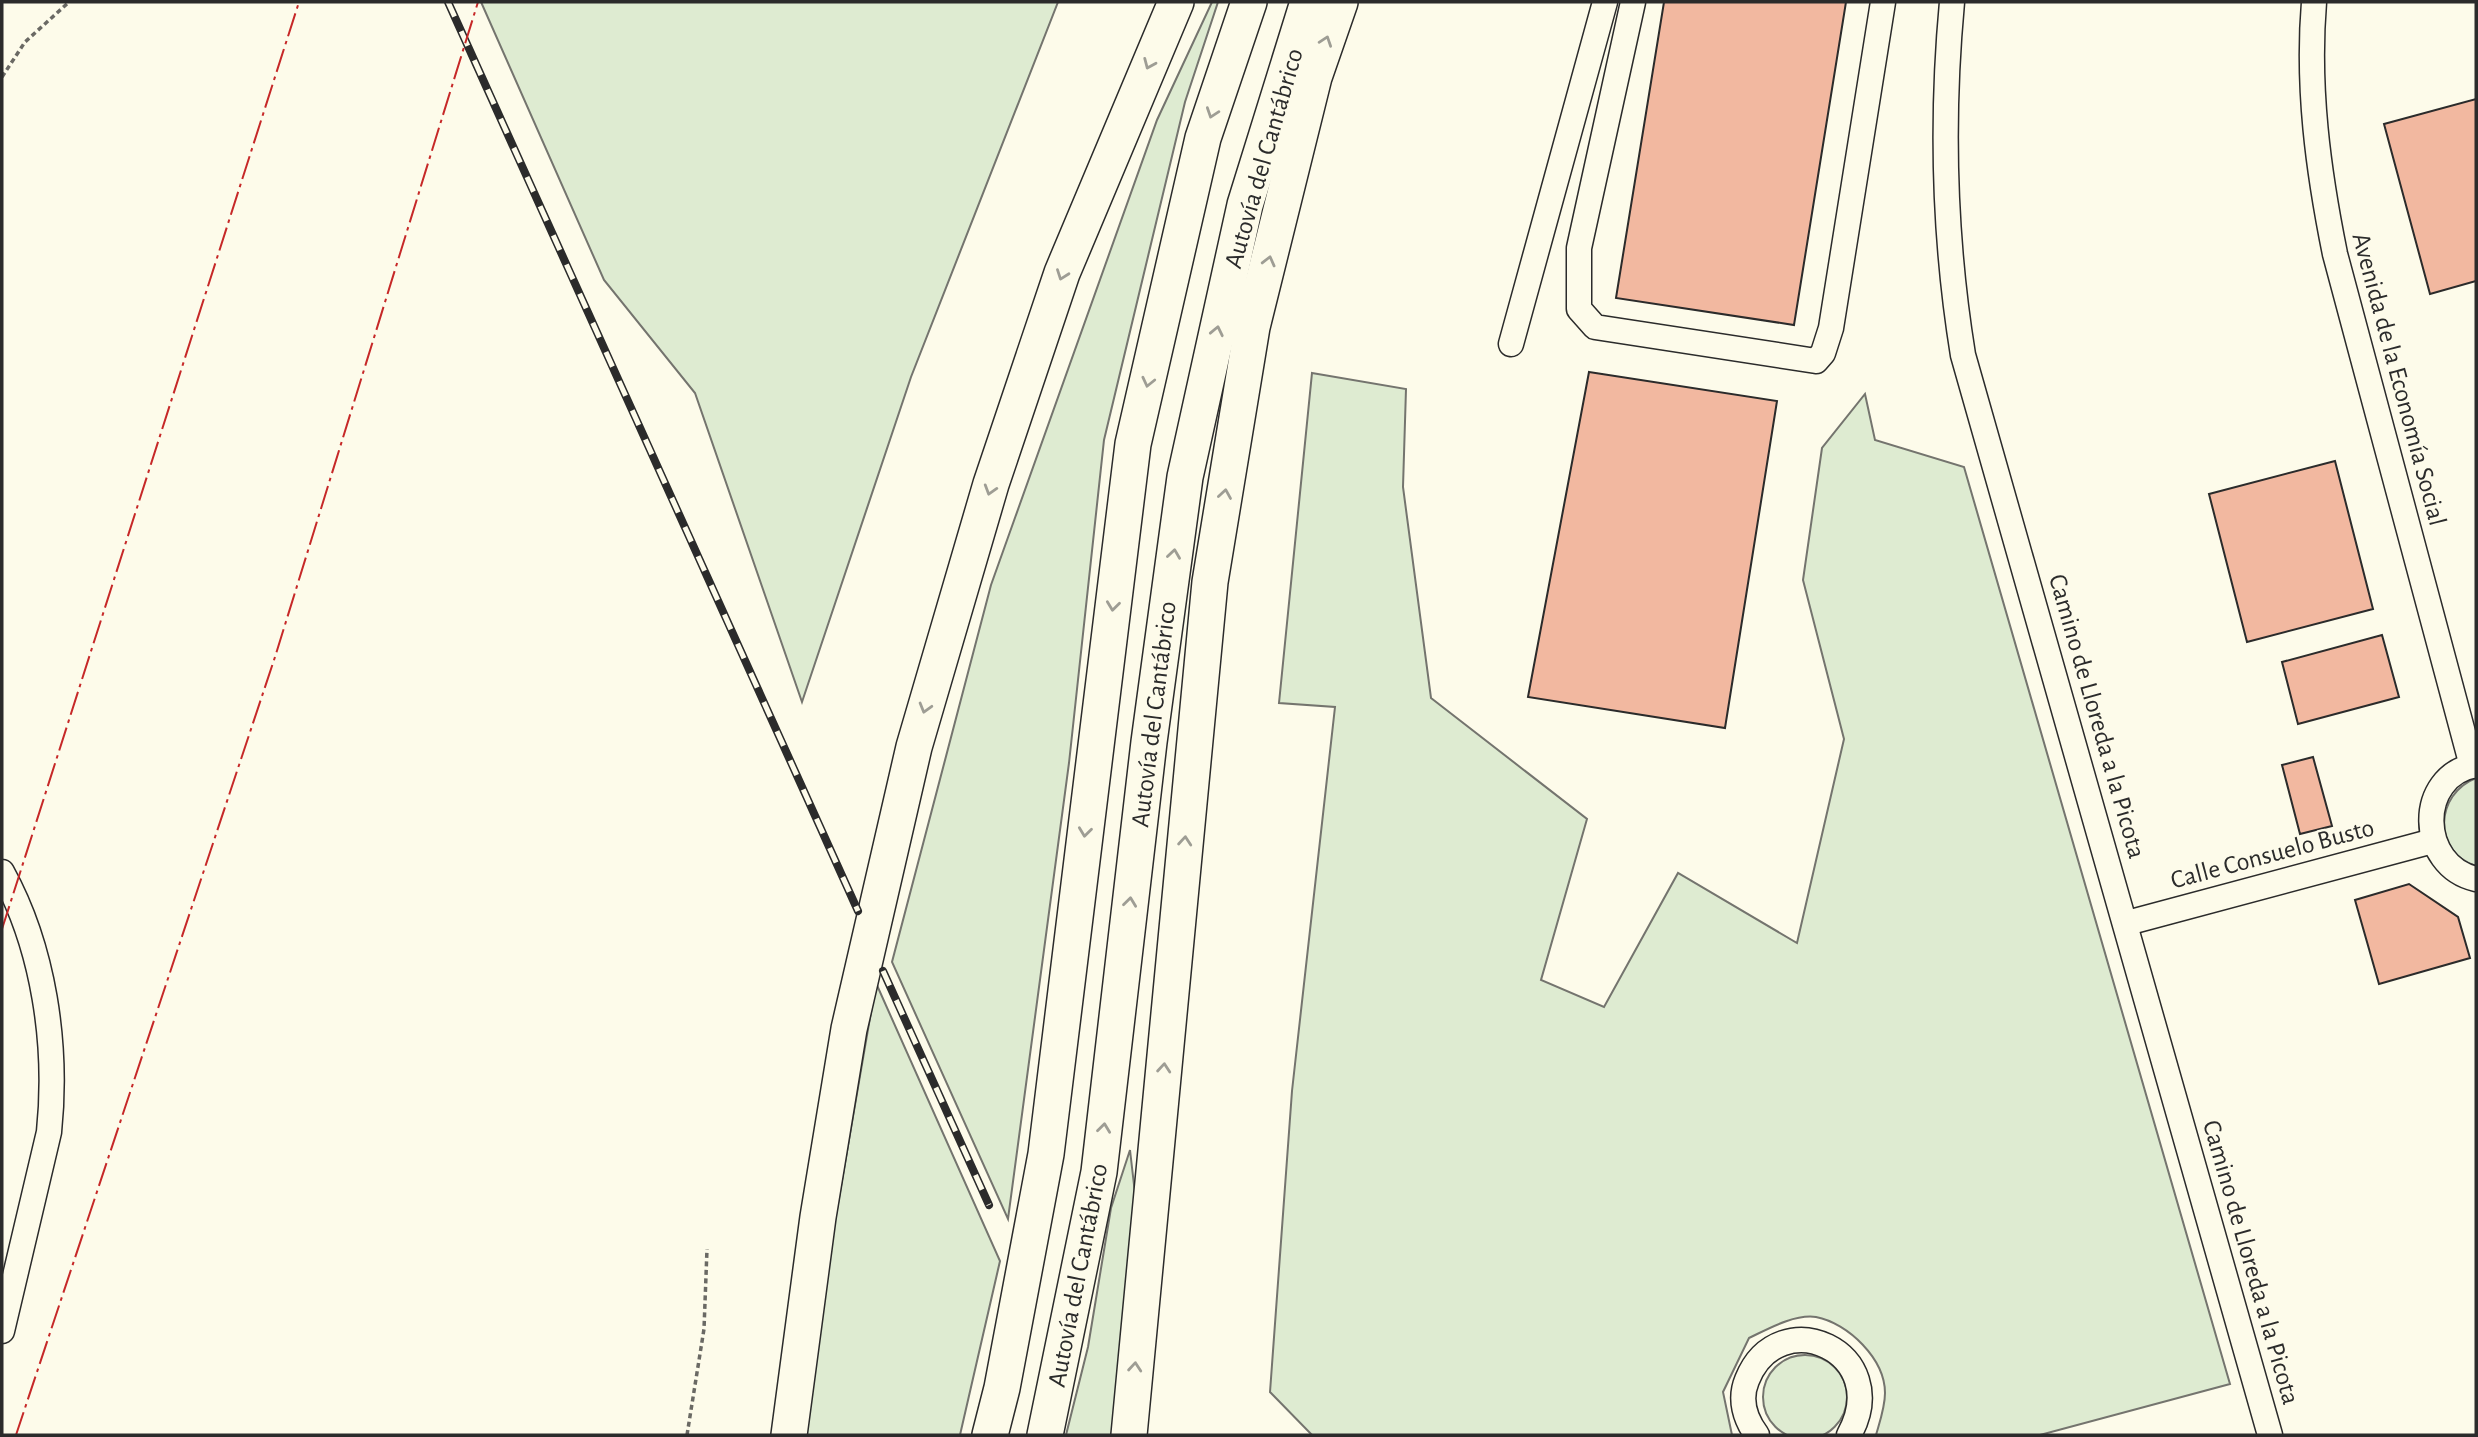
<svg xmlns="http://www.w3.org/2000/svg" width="2478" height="1437" viewBox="0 0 2478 1437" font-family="'Alegreya Sans',sans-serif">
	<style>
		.green { fill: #deebd1; stroke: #74746e; stroke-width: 2 }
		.building { fill: #f2b8a0; stroke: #2b2b2b; stroke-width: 2 }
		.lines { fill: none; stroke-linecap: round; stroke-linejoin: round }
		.minor-casing { stroke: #2b2b2b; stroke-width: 27 }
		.highway-casing { stroke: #2b2b2b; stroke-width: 38 }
		.path { stroke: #6a6964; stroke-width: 3.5; stroke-dasharray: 5 3.5; stroke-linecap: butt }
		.minor { stroke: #fdfbea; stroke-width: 24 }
		.highway { stroke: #fdfbea; stroke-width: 35 }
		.rail-casing { stroke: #2b2b2b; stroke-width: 8 }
		.rail { stroke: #fdfbea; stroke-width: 5; stroke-dasharray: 16; stroke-linecap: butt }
		.power { stroke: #c62828; stroke-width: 2; stroke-dasharray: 24 5 3.5 5; stroke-linecap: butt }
		.oneway { stroke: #9e9d94 }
		.labels { text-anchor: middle; stroke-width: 5; stroke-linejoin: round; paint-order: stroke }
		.street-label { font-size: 26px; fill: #2b2b2b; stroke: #fdfbea }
	</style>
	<rect width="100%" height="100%" fill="#fdfbea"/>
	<g class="green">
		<path d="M481,2H1058L911,377L802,702L695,393L604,280Z"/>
		<path d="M1212,2H1218L1185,102L1104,440L1069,763L1008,1219L892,962L991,585L1157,120Z"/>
		<path d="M1312,373L1406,389L1403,487L1431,698L1587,819L1541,980L1604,1007L1678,873L1797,943L1844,739L1803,580L1822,448L1865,394L1875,440L1964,467L2230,1384L2040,1435H1876C1880,1421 1885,1407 1885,1393C1885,1359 1848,1323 1816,1317C1794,1314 1768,1329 1749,1338L1723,1392L1732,1435H1312L1270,1392L1292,1091L1335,707L1279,703Z"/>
		<path d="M2476,778V866C2432,852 2435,794 2476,778Z"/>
		<path d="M876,983L1000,1261L960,1435H805L831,1244Z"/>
		<path d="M1130,1150L1137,1211L1115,1435H1066L1088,1347L1111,1208Z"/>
		<circle cx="1805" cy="1397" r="42"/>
	</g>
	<g class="building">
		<path d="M1664,2H1846L1794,325L1616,298Z"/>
		<path d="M2476,99V281L2430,294L2384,124Z"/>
		<path d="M1589,372L1777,401L1725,728L1528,697Z"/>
		<path d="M2335,461L2373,609L2247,642L2209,494Z"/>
		<path d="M2382,635L2399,697L2298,724L2282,662Z"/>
		<path d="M2313,757L2332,826L2300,834L2282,765Z"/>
		<path d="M2409,884L2458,917L2470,958L2379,984L2355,900Z"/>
	</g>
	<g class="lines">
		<g class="minor-casing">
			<g id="minor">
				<path d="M1633,2L1579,248V309L1595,327L1816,361L1823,353L1831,328L1883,2"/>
				<path d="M1952,2C1941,120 1944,238 1963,355L2270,1435"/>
				<path d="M2314,2C2307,87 2318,170 2335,254L2472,766"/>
				<path d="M1511,344L1605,2"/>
				<path d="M2476,765C2415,776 2418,866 2476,879"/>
				<path d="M2,872C44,948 58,1045 49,1132L2,1331"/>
				<path d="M2127,923L2433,841"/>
				<path d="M1757,1435C1745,1419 1739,1399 1747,1380C1779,1300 1895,1352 1849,1435"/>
			</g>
		</g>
		<g class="highway-casing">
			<g id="highway">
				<path d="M789,1435L818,1217L849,1029L914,747L991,484L1062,273L1176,2"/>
				<path d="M990,1435L1002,1388L1046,1154L1133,444L1203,138L1249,2"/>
				<path d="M1045,1435L1099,1172L1149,742L1185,477L1245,205L1308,2"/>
				<path d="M1129,1435L1210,582L1252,327L1314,77L1340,2"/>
			</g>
		</g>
		<g class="path">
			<path d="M2,77L25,42L69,2"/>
			<path d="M687,1435L704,1329L707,1249"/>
		</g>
		<use href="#minor" class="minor"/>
		<use href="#highway" class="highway"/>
		<g class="rail-casing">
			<g id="rail">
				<path d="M448,2L858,911"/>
				<path d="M883,971L989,1205"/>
			</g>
		</g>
		<use href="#rail" class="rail"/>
		<g class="power">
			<path d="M2,929L299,2"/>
			<path d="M16,1435L275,657L478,2"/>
		</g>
	</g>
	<defs><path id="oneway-chevron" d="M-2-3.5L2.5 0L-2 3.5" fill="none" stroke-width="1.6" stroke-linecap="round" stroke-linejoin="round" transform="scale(1.75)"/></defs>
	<g class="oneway">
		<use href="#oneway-chevron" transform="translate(1326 41) rotate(-71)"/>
		<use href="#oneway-chevron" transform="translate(1149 64) rotate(113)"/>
		<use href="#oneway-chevron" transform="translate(1212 113) rotate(109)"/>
		<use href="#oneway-chevron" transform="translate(1269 261) rotate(-76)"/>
		<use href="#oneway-chevron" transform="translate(1062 275) rotate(110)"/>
		<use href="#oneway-chevron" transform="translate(1217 331) rotate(-78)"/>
		<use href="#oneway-chevron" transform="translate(1148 382) rotate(103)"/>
		<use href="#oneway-chevron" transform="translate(990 490) rotate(107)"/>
		<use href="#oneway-chevron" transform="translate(1225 494) rotate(-81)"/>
		<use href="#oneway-chevron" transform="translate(1174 554) rotate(-82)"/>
		<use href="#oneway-chevron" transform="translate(1113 606) rotate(97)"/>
		<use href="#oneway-chevron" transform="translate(925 708) rotate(106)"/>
		<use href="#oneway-chevron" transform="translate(1085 832) rotate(97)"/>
		<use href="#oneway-chevron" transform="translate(1185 841) rotate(-85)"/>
		<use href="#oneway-chevron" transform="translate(1130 902) rotate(-83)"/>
		<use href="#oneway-chevron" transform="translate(1164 1068) rotate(-85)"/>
		<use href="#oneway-chevron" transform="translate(1104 1128) rotate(-83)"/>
		<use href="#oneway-chevron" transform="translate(1135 1367) rotate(-85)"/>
	</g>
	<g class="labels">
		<g class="street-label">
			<text transform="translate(1263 158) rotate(-74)" y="9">Autovía del Cantábrico</text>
			<text transform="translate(2400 379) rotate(75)" y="9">Avenida de la Economía Social</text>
			<text transform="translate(1153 714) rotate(-83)" y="9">Autovía del Cantábrico</text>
			<text transform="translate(2098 716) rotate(74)" y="9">Camino de Lloreda a la Picota</text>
			<text transform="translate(2272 853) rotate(-15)" y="9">Calle Consuelo Busto</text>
			<text transform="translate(2252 1262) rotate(74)" y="9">Camino de Lloreda a la Picota</text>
			<text transform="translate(1077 1275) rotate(-79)" y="9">Autovía del Cantábrico</text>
		</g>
	</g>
	<rect width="2478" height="1437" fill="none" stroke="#2b2b2b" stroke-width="7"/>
</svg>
